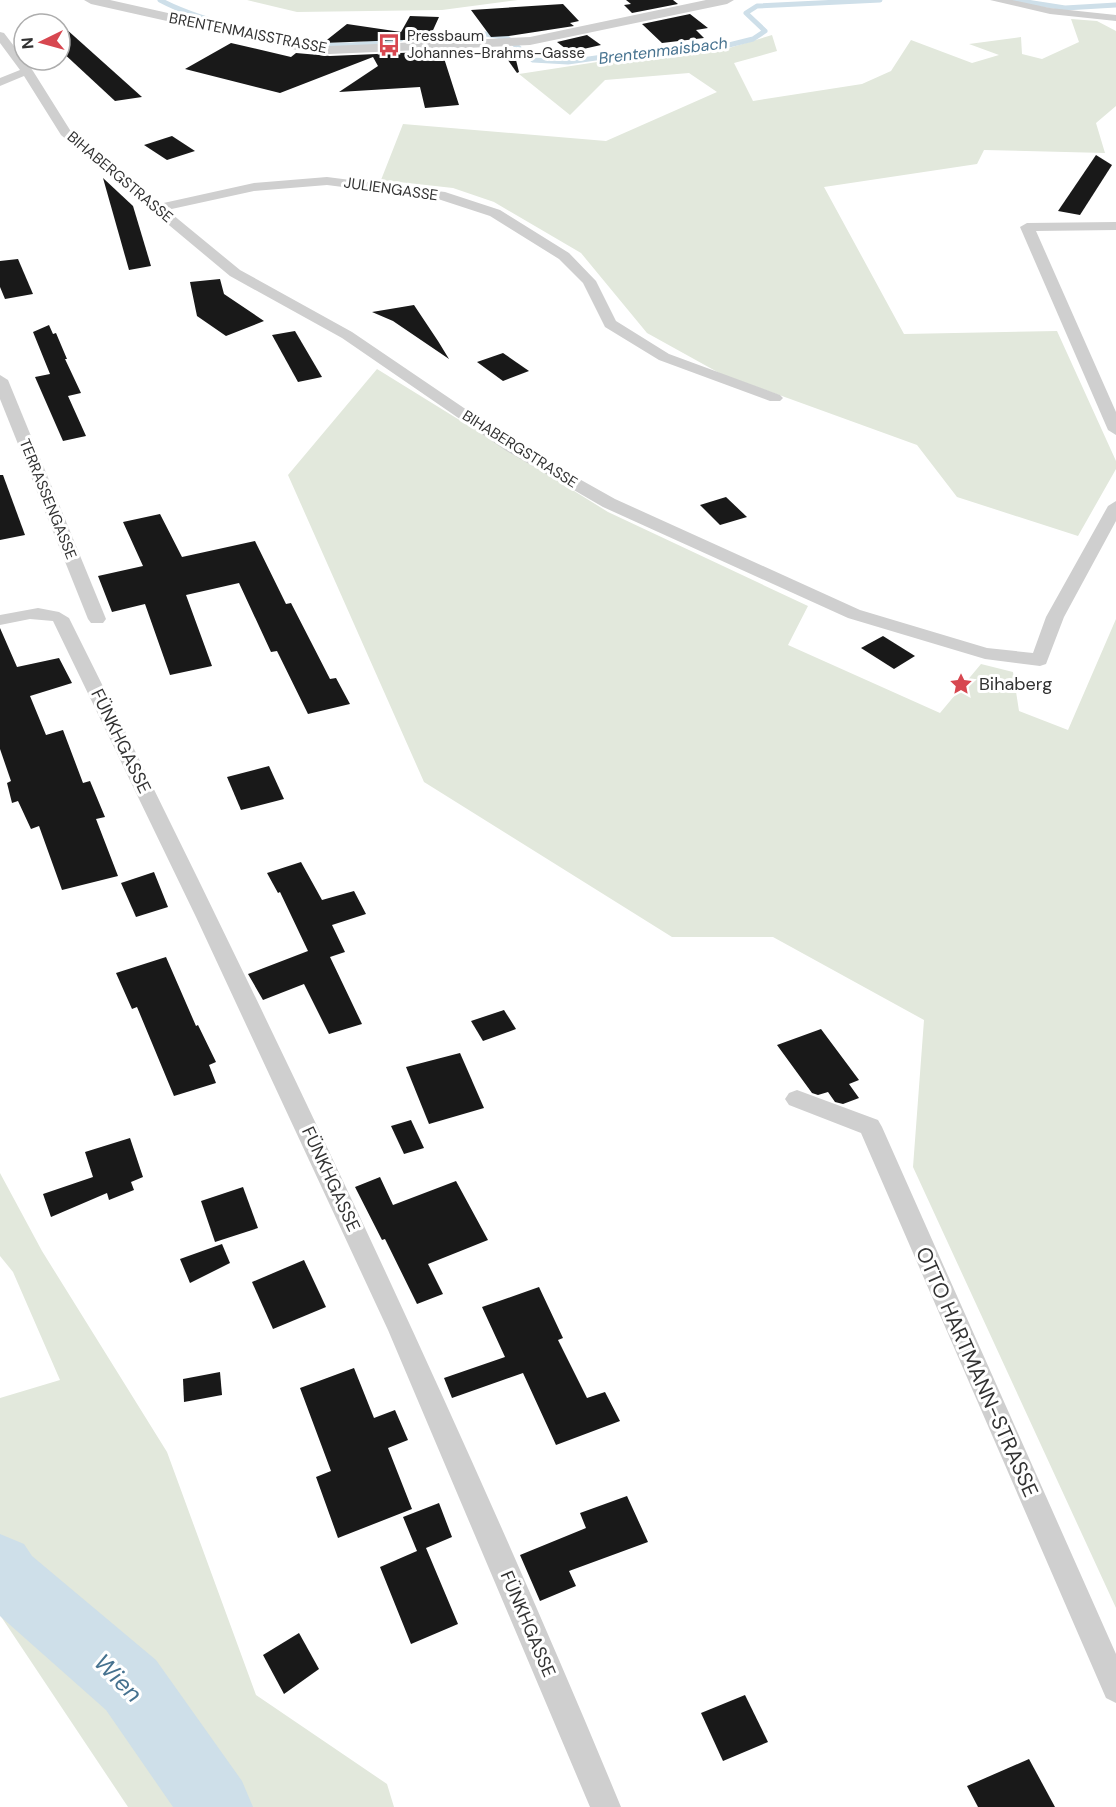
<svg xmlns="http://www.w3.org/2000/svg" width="1116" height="1807" viewBox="0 0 1116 1807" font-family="'DM Sans',sans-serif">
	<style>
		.green { fill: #e2e8dc }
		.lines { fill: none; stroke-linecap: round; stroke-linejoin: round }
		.stream { stroke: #cedfe9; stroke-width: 5 }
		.river { fill: #cedfe9; fill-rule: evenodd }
		.building { fill: #191919 }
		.minor { fill: #cfcfcf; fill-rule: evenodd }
		.tertiary { fill: #cfcfcf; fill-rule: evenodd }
		.labels { text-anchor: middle; stroke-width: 6; stroke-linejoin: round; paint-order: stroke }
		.far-street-label { font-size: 15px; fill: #323232; stroke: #fff }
		.far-poi-label { font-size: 15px; fill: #323232; stroke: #fff; text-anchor: start }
		.far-water-label { font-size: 16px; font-style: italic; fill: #46728f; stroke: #fff }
		.poi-label { font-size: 18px; fill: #323232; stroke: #fff; text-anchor: start }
		.street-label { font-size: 18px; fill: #323232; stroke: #fff }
		.near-street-label { font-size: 21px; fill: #323232; stroke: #fff }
		.near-water-label { font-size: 24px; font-style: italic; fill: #46728f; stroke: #fff }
	</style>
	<rect width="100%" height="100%" fill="#fff"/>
	<g class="green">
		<path d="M247,0H518L442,10L297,12Z"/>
		<path d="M1071,19L1097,21L1116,31V106L1096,123L1105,153L984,150L977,164L824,187L904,334L1057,331L1116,461V469L1078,536L957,497L917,445L721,374L647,333L581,253L494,202L453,188L381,180L403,124L606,141L717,92L689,73L605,80L570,115L519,74L649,54L729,48L772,35L777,51L734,63L753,101L862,84L891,71L911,40L972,63L999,55L969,44L1021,37L1022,54L1042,59L1079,42Z"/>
		<path d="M377,369L608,512L808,606L788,645L940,713L981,664L1013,672L1019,711L1068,730L1116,619V1608L913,1167L924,1020L773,937H672L424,782L288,475Z"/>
		<path d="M0,1173L42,1251L167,1452L256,1695L387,1784L394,1807H128L0,1615V1398L60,1380L13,1272L0,1256Z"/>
	</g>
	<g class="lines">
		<g class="stream">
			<path d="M160,0C199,21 293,45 337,45C358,46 380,42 401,39"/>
			<path d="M1014,0L1065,8L1116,5"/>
			<path d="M420,37L486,34L507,38L533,60L568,62L679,46L729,45L753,39L765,31L746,13L757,6L880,0"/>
		</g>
		<path class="river" d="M0,1534L24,1544L32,1556L156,1660L242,1781L253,1807H173L106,1710L0,1616Z"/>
	</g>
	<g class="building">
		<path d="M626,0H673L678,4L632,13L624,5L631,4Z"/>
		<path d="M563,4L579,21L570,23L574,26L509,36L491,37L471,10Z"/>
		<path d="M690,14L708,28L696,30L704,38L662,43L642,24Z"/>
		<path d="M410,16L439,17L429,39L323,43L347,24L401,32Z"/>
		<path d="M65,28L142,97L115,101L60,50V34Z"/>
		<path d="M587,35L601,45L570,52L557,42Z"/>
		<path d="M231,43L291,57L296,53L330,56L423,52L422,55H443L459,105L425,108L420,87L339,92L378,66L373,57L280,93L185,69Z"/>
		<path d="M513,48L519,72L517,73L500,49Z"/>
		<path d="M172,136L195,151L167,160L144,145Z"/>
		<path d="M1096,155L1112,165L1080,215L1058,211Z"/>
		<path d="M103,178L133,206L151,266L129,270Z"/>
		<path d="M18,259L33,294L5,299L0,287V261Z"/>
		<path d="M220,279L224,294L264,321L226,336L197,316L190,282Z"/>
		<path d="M414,305L438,341L449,359L393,321L372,312Z"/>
		<path d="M49,325L53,334L56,333L67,359H65L81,393L68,396L86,436L63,441L35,377L50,374L33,332Z"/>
		<path d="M295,331L322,377L298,382L272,335Z"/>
		<path d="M503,353L529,371L503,381L477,362Z"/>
		<path d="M0,475H3L25,535L0,540Z"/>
		<path d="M726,497L747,517L720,525L700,505Z"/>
		<path d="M160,514L182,557L255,541L286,604L291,603L330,679L336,678L350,704L308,714L277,651L271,652L239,583L186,595L212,666L170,675L145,604L112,612L98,576L143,566L123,522Z"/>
		<path d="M0,628L17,667L59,658L72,683L30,696L46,735L63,730L83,783L90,781L105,817L96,819L118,876L62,890L39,826L31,829L18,801L12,803L7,783L11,781L0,749Z"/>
		<path d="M883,636L915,656L894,669L861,648Z"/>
		<path d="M269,766L284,799L241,810L227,777Z"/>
		<path d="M301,862L322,900L354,891L366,914L332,925L345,952L330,957L362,1024L329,1034L304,984L263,1000L248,974L308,951L280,892L278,893L267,873Z"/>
		<path d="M154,872L168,907L136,917L121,883Z"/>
		<path d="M166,957L196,1026L198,1025L216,1062L209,1065L216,1083L174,1096L137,1007L132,1009L116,973Z"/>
		<path d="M504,1010L516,1029L483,1041L471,1021Z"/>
		<path d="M821,1029L859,1080L849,1084L859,1098L843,1104L835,1102L828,1092L818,1095L812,1093L777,1045Z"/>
		<path d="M460,1053L484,1108L429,1124L406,1067Z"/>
		<path d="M411,1120L424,1148L404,1154L391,1126Z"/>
		<path d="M130,1138L143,1177L131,1182L134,1190L109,1200L107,1193L51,1217L43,1194L93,1177L85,1152Z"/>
		<path d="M380,1177L393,1205L456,1181L488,1240L428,1264L443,1294L417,1304L385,1239L382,1240L355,1187Z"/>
		<path d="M243,1187L258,1228L215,1242L201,1201Z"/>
		<path d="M222,1244L230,1263L190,1283L180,1259Z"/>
		<path d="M304,1260L326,1307L273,1329L252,1282Z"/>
		<path d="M539,1287L563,1338L558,1340L587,1398L605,1392L620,1421L556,1445L523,1373L452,1398L444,1378L505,1357L482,1307Z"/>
		<path d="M354,1368L374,1418L395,1410L408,1440L388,1448L412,1509L338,1538L316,1477L331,1471L300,1388Z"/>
		<path d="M220,1372L222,1395L184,1402L183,1379Z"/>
		<path d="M627,1496L648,1542L569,1571L576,1586L540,1601L520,1555L586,1528L580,1513Z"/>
		<path d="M439,1503L452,1537L426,1548L458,1624L411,1644L380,1567L417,1551L403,1517Z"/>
		<path d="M299,1633L319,1669L284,1694L263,1655Z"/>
		<path d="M745,1695L768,1742L723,1761L701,1713Z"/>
		<path d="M1029,1759L1055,1807H978L967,1786Z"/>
	</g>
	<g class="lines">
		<g class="minor">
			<path d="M990,0H1012L1050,8L1116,15V21L1050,14Z"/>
			<path d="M0,32L4,33L33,71L70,130L159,204L254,183L327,177L445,192L500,210L569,253L596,281L616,321L669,354L780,395L783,398L780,401H770L659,360L605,327L583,283L559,259L490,216L438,199L327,185L254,191L167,210L240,270L352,332L517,444L615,499L860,610L987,648L1033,653L1046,617L1108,506L1116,501V521L1064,617L1046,664L1040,666L985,659L848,618L603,507L505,450L342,338L230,276L61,135L24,76L0,86V78L20,70L0,43Z"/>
			<path d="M1116,222V230L1036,231L1116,412V435L1108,430L1020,227L1027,223Z"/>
			<path d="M0,375L8,380L106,619L103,623H91L88,619L0,399Z"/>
			<path d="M38,608L59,612L69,618C264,1009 454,1403 621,1807H590L388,1330L196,917L53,621L30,619L0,625V615Z"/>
			<path d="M797,1090L878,1120L882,1127L1116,1654V1703L1106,1698L861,1133L789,1105L785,1099L789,1093Z"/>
		</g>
		<path class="tertiary" d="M84,0H110L301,43L330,46L530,37L706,0H734L727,4L530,45L330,54L301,51L91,4Z"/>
	</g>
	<defs>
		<g id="bus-bare" transform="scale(1.8)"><path d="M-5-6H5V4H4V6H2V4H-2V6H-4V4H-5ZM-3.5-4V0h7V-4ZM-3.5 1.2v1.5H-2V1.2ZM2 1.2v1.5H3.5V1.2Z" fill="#d74750" stroke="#fff" stroke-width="2.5" paint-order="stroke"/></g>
		<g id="sight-bare" transform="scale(1.8)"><path d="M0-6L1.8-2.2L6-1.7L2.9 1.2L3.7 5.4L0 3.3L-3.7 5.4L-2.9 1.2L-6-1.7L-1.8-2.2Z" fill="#d74750" stroke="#fff" stroke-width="2.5" paint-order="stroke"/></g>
	</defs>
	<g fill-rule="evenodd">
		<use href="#bus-bare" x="389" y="45"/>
		<use href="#sight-bare" x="961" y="684"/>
	</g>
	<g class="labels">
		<g class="far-street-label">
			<text transform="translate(248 33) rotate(11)" y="5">BRENTENMAISSTRASSE</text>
			<text transform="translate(120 177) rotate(40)" y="5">BIHABERGSTRASSE</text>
			<text transform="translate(391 189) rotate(8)" y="5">JULIENGASSE</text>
			<text transform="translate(520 449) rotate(32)" y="5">BIHABERGSTRASSE</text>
			<text transform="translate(48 499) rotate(68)" y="5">TERRASSENGASSE</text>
		</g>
		<g class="far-poi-label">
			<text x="407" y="41">Pressbaum<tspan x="407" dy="17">Johannes-Brahms-Gasse</tspan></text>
		</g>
		<g class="far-water-label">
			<text transform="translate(663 50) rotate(-7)" y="6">Brentenmaisbach</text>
		</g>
		<g class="poi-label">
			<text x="979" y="690">Bihaberg</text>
		</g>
		<g class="street-label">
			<text transform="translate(121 741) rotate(64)" y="6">FÜNKHGASSE</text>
			<text transform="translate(331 1179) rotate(65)" y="6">FÜNKHGASSE</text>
			<text transform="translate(528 1624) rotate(67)" y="6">FÜNKHGASSE</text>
		</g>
		<g class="near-street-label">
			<text transform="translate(977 1372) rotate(66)" y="7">OTTO HARTMANN-STRASSE</text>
		</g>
		<g class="near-water-label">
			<text transform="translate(118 1678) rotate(45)" y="8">Wien</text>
		</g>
	</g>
	<g transform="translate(42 42) rotate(265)"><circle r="28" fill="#ffffff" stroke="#adadad" stroke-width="1.5"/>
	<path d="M0-4.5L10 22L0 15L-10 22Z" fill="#d74750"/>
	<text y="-9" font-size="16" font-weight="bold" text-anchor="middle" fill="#323232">N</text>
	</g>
</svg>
